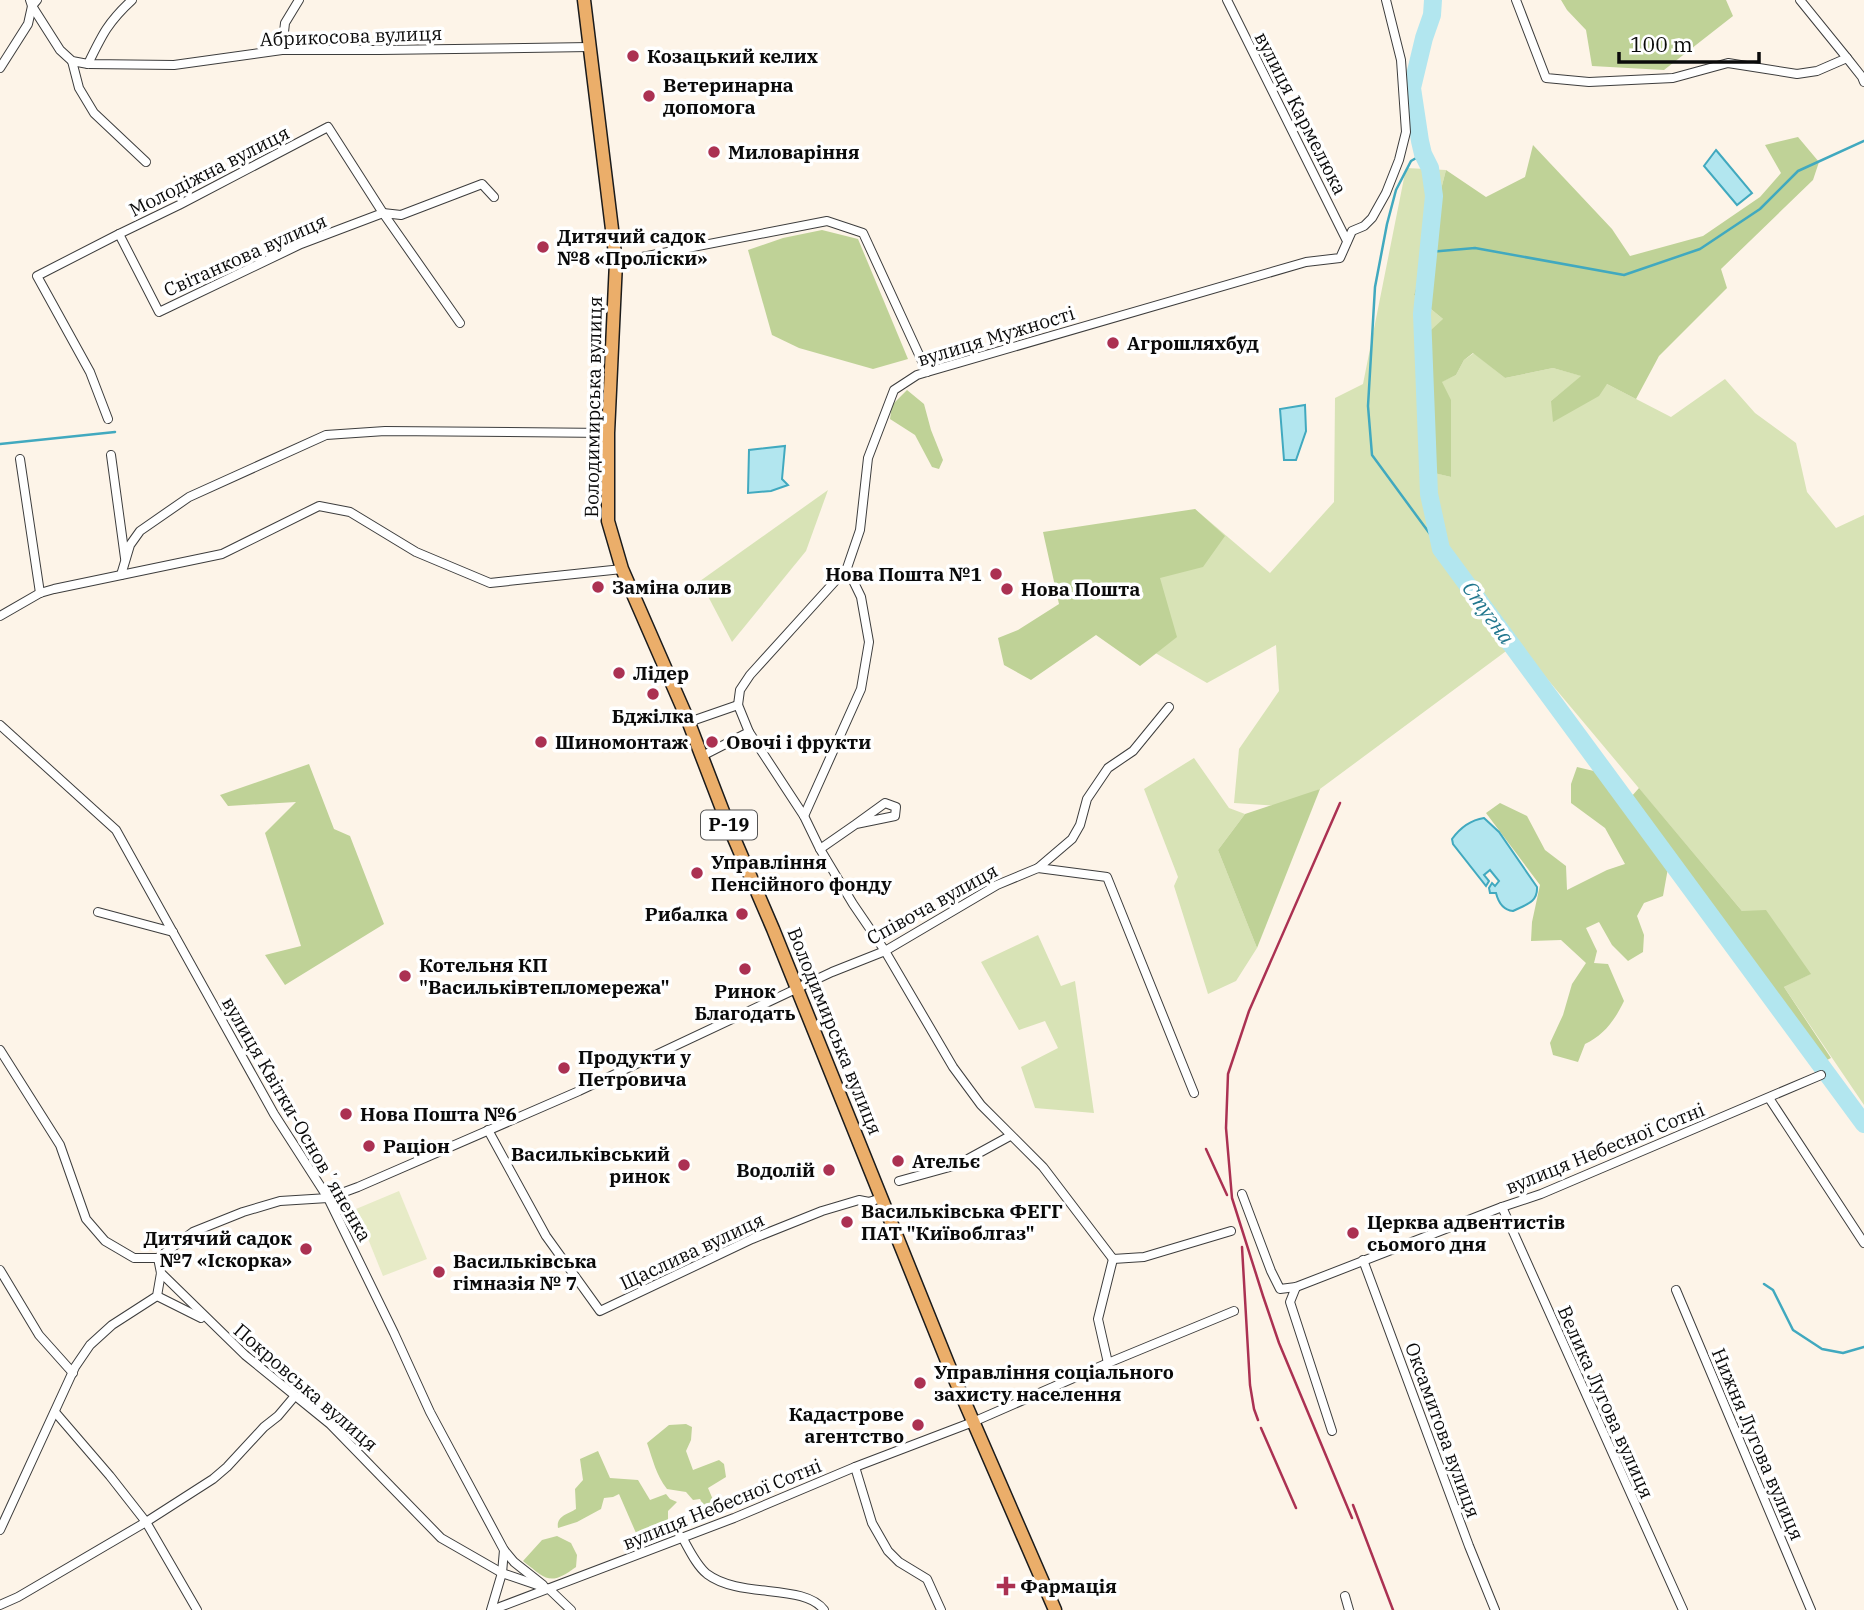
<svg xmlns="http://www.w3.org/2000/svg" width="1864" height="1610" viewBox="0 0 1864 1610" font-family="'IBM Plex Serif',serif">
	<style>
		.green { fill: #d8e3b6 }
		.forest { fill: #bfd297 }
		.pitch { fill: #e7ebc7 }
		.water { fill: #b2e6ef; stroke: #41a9bf; stroke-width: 2 }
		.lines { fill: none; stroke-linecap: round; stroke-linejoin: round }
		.stream { stroke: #41a9bf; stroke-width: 2.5 }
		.river { stroke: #b2e6ef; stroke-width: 18 }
		.minor-casing { stroke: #3d3d3d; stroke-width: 10 }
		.primary-casing { stroke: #1b1b1b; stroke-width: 15 }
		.minor { stroke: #fff; stroke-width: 8 }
		.primary { stroke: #ebae6a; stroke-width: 12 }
		.rail { stroke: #ab3152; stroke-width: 2.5 }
		.poi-dot { fill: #ab3152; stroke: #fff; stroke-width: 2.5 }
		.labels { text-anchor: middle; stroke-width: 7; stroke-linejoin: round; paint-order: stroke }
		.shield { fill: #fff; stroke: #545454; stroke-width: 2 }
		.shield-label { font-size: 18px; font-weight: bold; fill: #0a0a0a }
		.street-label { font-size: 19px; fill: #0a0a0a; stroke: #fff }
		.poi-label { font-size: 19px; font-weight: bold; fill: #0a0a0a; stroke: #fff; text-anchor: start }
		.water-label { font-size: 21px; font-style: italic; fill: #21778e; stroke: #fff }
	</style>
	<rect width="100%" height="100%" fill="#fdf4e8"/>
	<g class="green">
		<path d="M1406,168L1446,170L1414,295L1443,319L1431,472L1451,477L1441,382L1456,375L1464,360L1474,353L1505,378L1553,368L1582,376L1551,401L1607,384L1671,417L1725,379L1755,413L1796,443L1807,492L1836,528L1864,515V1105L1784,987L1810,974L1742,911L1517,643L1320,789L1282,806L1234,803L1239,749L1279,691L1276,645L1207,683L1085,612L1195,509L1270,573L1334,502L1335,398L1363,384Z"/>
		<path d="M828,490L806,551L732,642L700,581Z"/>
		<path d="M1194,758L1229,808L1245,814L1218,850L1257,948L1236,981L1208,994L1174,886L1178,877L1144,789Z"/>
		<path d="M1038,935L1061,986L1075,981L1094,1113L1035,1108L1021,1067L1058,1048L1045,1021L1019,1030L981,962Z"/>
	</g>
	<g class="forest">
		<path d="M1561,0H1726L1733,16L1664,70L1592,66L1586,30L1567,10Z"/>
		<path d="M1798,137L1819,162L1813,180L1721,269L1727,288L1659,356L1636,399L1607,384L1599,396L1553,422L1551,401L1581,376L1553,368L1505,378L1473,353L1464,360L1456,375L1442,382L1451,400V477L1430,472L1429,390L1430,331L1443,319L1414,295L1446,170L1486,197L1525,177L1533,145L1612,229L1630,256L1703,236L1760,197L1781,173L1765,145Z"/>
		<path d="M822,230L858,239L908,359L873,369L799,348L772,335L748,250L783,238Z"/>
		<path d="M907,390L924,404L931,430L943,460L939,469L932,467L915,435L890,419L892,405Z"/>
		<path d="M1195,509L1225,536L1203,567L1160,578L1177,637L1140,666L1096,635L1031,680L1004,665L998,638L1018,630L1059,604L1043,532Z"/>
		<path d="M309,764L334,829L350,836L384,924L285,985L265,955L301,946L265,833L296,802L228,806L220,795Z"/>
		<path d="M1577,767L1598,772L1668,868L1663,896L1644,903L1637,916L1644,935L1643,952L1628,961L1612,945L1599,922L1586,928L1597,951L1594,963L1608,964L1624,1001C1615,1020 1604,1035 1585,1044L1578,1062L1553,1055L1550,1043L1563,1015L1572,984L1586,963L1561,940L1531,941L1532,922L1540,885L1486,813L1500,803L1527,816L1545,850L1566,866L1567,890L1607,870L1625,864L1605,828L1571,803V784Z"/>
		<path d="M1639,788L1742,911L1766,910L1811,974L1784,987L1831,1058L1823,1062L1754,962L1631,797Z"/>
		<path d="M1320,789L1257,948L1218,850L1245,814Z"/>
		<path d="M686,1424L692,1427L691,1440L686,1451L693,1470L719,1460L724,1464L726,1477L708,1488L717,1509L705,1508L700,1499L693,1500L686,1492L667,1489C656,1475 653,1460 647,1443L669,1425Z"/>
		<path d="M598,1451L610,1478L638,1480L650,1500L666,1494L670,1499L677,1502L668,1511V1522L636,1533L619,1494L613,1497L604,1498L601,1509L577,1522L558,1528C556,1516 568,1514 576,1509L575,1489L583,1480L580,1459Z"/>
		<path d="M557,1536L571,1543L577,1555L576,1567C550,1586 547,1580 523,1561L542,1540Z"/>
	</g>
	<path class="pitch" d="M399,1191L427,1259L383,1276L356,1209Z"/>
	<g class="water">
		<path d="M1716,150L1752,193L1737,205L1704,166Z"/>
		<path d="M1305,405L1306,431L1296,460H1284L1280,409Z"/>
		<path d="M785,446L782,479L788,485L771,491L748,493L749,450Z"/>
		<path d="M1484,818L1499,832L1537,887C1538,903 1525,905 1513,911C1503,910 1498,901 1496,893H1490L1489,888L1492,883L1495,886L1499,881L1490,870L1484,875L1489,881L1486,886L1453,844L1452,839C1460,828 1471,820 1484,818Z"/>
	</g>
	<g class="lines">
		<g class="stream">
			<path d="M1423,154L1411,161L1396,190L1387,224L1375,287L1368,406L1372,455L1441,549"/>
			<path d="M1429,252L1475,248L1624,275L1700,249L1760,209L1798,171L1864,141"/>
			<path d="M0,444L115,432"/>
			<path d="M1764,1284L1773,1290L1793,1330L1822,1349L1843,1353L1864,1347"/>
		</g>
		<path class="river" d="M1433,0L1432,15L1424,38L1412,88L1420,141L1423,154L1430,168L1434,196L1422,314L1429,494L1441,549L1864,1124"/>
		<g class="minor-casing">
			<g id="minor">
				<path d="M30,0L32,6L60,50L72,61L88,64L174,65L282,50H380L590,47"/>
				<path d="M1227,0L1347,241"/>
				<path d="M1516,0L1546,78L1589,82L1673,78L1728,63L1797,74L1817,71L1847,58"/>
				<path d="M1800,0L1847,58L1862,77L1864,82"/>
				<path d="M282,50L285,23L299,0"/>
				<path d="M72,61L79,88L94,113L146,162"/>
				<path d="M88,64C102,35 108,22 132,0"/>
				<path d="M0,68L28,24L32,6L37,0"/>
				<path d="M119,234L159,312L301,244L383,213L401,215L482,184L494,197"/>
				<path d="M616,262L827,221L863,233L927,372"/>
				<path d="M108,419L90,372L37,276L119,234L179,205L328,127L383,213L460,323"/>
				<path d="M111,455L125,558"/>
				<path d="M20,459L40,593"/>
				<path d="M121,575L130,545L140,531L189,497L326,435L385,431L608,433"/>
				<path d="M0,616L40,593L54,589L222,554L319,506L350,512L416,552L490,583L622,569"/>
				<path d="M738,705L740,690L750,675L847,568L860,530L868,458L894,390L917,375L927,372L1306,262L1340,258L1352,231L1364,226L1372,218L1386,193L1399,160L1406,132L1401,60L1386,0"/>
				<path d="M689,722L738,705L749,732L702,756"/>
				<path d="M0,725L116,830L274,1114L328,1198L394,1333L430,1412L504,1550L502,1573L491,1610"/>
				<path d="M749,732L804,816L820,849L853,904L885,951L953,1067L981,1105L1043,1167L1113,1259L1144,1257L1231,1231"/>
				<path d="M804,816L861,689L869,642L861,597L847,568"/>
				<path d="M820,849L856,824L895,816L896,807L885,803L856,824"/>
				<path d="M1038,868L1072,839L1080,825L1087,799L1108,768L1133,751L1169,707"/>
				<path d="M98,912L173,932"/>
				<path d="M0,1050L60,1145L86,1219L105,1241L134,1258H158"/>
				<path d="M1769,1098L1864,1243"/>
				<path d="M488,1130L546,1236L600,1311L752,1239L822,1211L859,1200L869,1202L881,1198"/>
				<path d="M899,1181L957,1165L1010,1136"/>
				<path d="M1242,1194L1271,1271L1280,1289L1296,1287L1502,1207L1541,1194L1821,1075"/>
				<path d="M1502,1207L1683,1610"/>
				<path d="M1363,1260L1469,1546L1495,1610"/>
				<path d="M0,1270L39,1335L73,1373"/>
				<path d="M161,1273L245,1355L330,1424L441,1538L502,1573L549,1589L571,1610"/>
				<path d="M1296,1287L1290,1302L1332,1431"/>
				<path d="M1676,1290L1811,1610"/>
				<path d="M157,1296L201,1318"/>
				<path d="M1108,1363L1098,1319L1113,1259"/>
				<path d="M55,1412L110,1476L146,1522L197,1610"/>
				<path d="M855,1467L872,1523L888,1551L899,1562L927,1579L941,1610"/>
				<path d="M0,1530L75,1367L90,1345L112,1325L157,1296L161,1273L158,1258L193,1232L243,1212L280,1201L328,1198L358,1187L579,1091L832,972L885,951L997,885L1038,868L1107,877L1194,1093"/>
				<path d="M682,1537C689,1549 696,1565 707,1574C740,1599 804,1583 824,1610"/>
				<path d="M504,1550L514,1562L543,1585"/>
				<path d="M1345,1596L1349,1610"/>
				<path d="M0,1605L18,1597L146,1522L213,1479L227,1467L264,1427L278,1416L294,1397"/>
				<path d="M492,1610L734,1518L855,1467L973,1422L1108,1363L1234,1311"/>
			</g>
		</g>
		<g class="primary-casing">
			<path id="primary" d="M584,0L616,262L608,433V521L622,569L687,718L727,822L773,929L949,1366L1055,1610"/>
		</g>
		<use href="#minor" class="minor"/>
		<use href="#primary" class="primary"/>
		<g class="rail">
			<path d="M1340,803L1249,1011L1228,1074L1226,1128L1232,1198L1263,1296L1279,1343L1352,1518"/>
			<path d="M1206,1149L1227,1195"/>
			<path d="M1242,1247L1250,1385L1254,1409L1258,1420"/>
			<path d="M1261,1428L1296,1508"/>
			<path d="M1353,1505L1393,1610"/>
		</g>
	</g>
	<g class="poi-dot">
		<circle cx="633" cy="56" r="7"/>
		<circle cx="649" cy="96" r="7"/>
		<circle cx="714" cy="152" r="7"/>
		<circle cx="543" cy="247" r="7"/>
		<circle cx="1113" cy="343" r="7"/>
		<circle cx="996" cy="574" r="7"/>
		<circle cx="598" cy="587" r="7"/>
		<circle cx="1007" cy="589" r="7"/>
		<circle cx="619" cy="673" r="7"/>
		<circle cx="653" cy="694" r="7"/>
		<circle cx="541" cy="742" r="7"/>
		<circle cx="712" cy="742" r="7"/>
		<circle cx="697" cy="873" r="7"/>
		<circle cx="742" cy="914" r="7"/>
		<circle cx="745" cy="969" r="7"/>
		<circle cx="405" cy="976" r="7"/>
		<circle cx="564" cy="1068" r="7"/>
		<circle cx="346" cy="1114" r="7"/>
		<circle cx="369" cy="1146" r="7"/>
		<circle cx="898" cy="1161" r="7"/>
		<circle cx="684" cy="1165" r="7"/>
		<circle cx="829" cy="1170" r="7"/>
		<circle cx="847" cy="1222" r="7"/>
		<circle cx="1353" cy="1233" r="7"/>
		<circle cx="306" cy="1249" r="7"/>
		<circle cx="439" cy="1272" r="7"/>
		<circle cx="920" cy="1383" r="7"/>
		<circle cx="918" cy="1425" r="7"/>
		<path d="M1002.5 1575.5h7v7h7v7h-7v7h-7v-7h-7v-7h7z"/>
	</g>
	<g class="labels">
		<rect class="shield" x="701" y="810.5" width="56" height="29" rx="5"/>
		<g class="shield-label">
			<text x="729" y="831">Р-19</text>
		</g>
		<g class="street-label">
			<text transform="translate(351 36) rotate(-2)" y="7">Абрикосова вулиця</text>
			<text transform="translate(1301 113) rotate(63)" y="7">вулиця Кармелюка</text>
			<text transform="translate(209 171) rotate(-27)" y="7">Молодіжна вулиця</text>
			<text transform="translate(245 255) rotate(-24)" y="7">Світанкова вулиця</text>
			<text transform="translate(996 336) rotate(-17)" y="7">вулиця Мужності</text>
			<text transform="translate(593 407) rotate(-89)" y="7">Володимирська вулиця</text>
			<text transform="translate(932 904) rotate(-29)" y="7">Співоча вулиця</text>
			<text transform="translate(835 1031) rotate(68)" y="7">Володимирська вулиця</text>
			<text transform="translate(297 1119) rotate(60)" y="7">вулиця Квітки-Основʼяненка</text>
			<text transform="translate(1605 1148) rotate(-22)" y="7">вулиця Небесної Сотні</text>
			<text transform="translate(692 1251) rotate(-25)" y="7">Щаслива вулиця</text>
			<text transform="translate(306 1387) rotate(41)" y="7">Покровська вулиця</text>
			<text transform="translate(1606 1402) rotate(66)" y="7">Велика Лугова вулиця</text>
			<text transform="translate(1443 1430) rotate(70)" y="7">Оксамитова вулиця</text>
			<text transform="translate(1758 1444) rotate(67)" y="7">Нижня Лугова вулиця</text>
			<text transform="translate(722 1504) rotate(-22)" y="7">вулиця Небесної Сотні</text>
		</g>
		<g class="poi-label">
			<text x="647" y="63">Козацький келих</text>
			<text x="663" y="92">Ветеринарна<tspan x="663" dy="22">допомога</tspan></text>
			<text x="728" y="159">Миловаріння</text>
			<text x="557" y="243">Дитячий садок<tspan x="557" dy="22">№8 «Проліски»</tspan></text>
			<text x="1127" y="350">Агрошляхбуд</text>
			<text x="982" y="581" text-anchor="end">Нова Пошта №1</text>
			<text x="612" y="594">Заміна олив</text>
			<text x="1021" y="596">Нова Пошта</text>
			<text x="633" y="680">Лідер</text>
			<text x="653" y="723" text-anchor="middle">Бджілка</text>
			<text x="555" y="749">Шиномонтаж</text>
			<text x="726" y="749">Овочі і фрукти</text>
			<text x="711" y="869">Управління<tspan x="711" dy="22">Пенсійного фонду</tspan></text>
			<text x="728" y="921" text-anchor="end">Рибалка</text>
			<text x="419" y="972">Котельня КП<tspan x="419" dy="22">"Васильківтепломережа"</tspan></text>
			<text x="745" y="998" text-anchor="middle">Ринок<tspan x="745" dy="22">Благодать</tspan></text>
			<text x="578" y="1064">Продукти у<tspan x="578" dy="22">Петровича</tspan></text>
			<text x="360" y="1121">Нова Пошта №6</text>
			<text x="383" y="1153">Раціон</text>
			<text x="670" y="1161" text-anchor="end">Васильківський<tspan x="670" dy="22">ринок</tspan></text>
			<text x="912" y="1168">Ательє</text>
			<text x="815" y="1177" text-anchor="end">Водолій</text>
			<text x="861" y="1218">Васильківська ФЕГГ<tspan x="861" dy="22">ПАТ "Київоблгаз"</tspan></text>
			<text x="1367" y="1229">Церква адвентистів<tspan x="1367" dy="22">сьомого дня</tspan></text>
			<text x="292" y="1245" text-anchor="end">Дитячий садок<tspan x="292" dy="22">№7 «Іскорка»</tspan></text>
			<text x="453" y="1268">Васильківська<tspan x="453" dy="22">гімназія № 7</tspan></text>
			<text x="934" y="1379">Управління соціального<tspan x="934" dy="22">захисту населення</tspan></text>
			<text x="904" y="1421" text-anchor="end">Кадастрове<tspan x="904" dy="22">агентство</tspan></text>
			<text x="1020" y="1593">Фармація</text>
		</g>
		<g class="water-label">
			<text transform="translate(1488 613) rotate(54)" y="7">Стугна</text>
		</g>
	</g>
	<path d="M1619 52v10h140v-10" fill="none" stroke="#0a0a0a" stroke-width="3.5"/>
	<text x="1630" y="52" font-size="21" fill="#0a0a0a" stroke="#ffffff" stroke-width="5" paint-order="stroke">100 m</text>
</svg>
